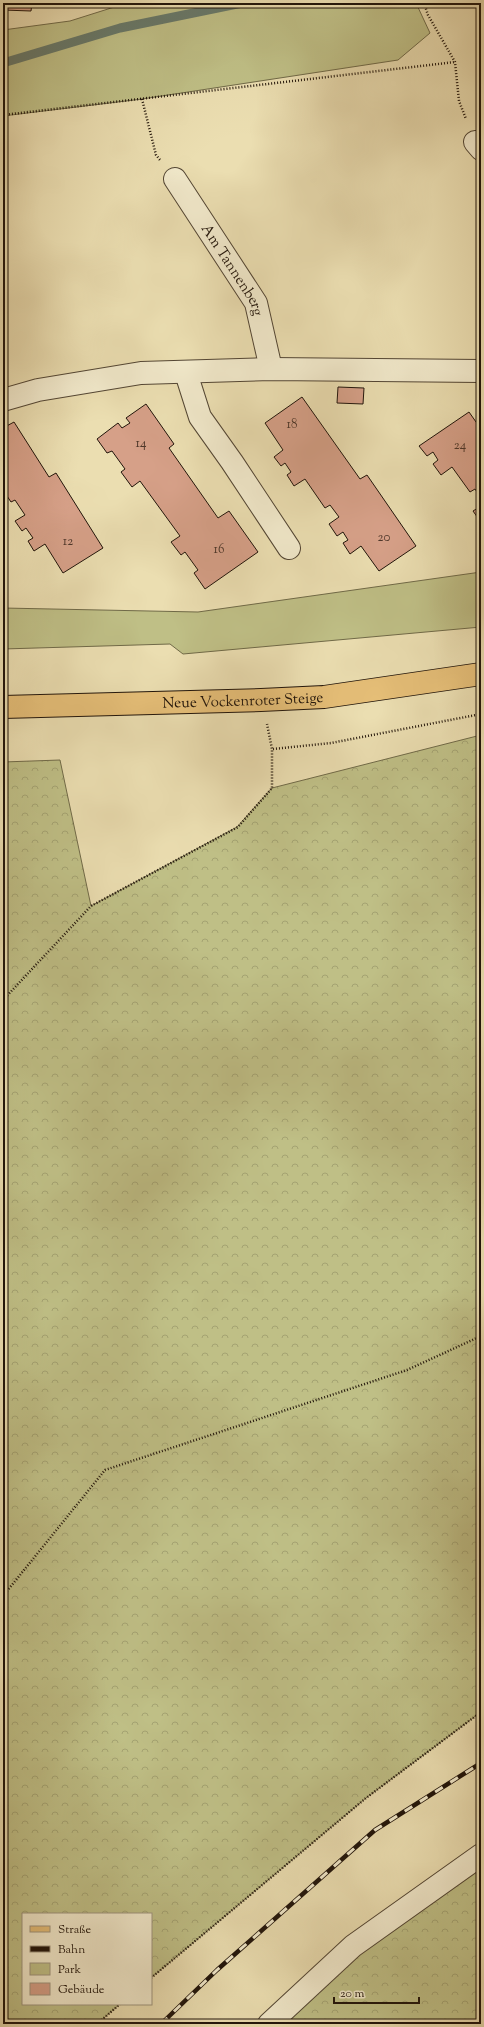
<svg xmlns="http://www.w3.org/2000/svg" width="484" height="2027" viewBox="0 0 484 2027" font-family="'Sorts Mill Goudy',serif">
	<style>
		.green { fill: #bfbf86; stroke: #706a48 }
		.forest { fill: url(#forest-crowns); stroke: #706a48 }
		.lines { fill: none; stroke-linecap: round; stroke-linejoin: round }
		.stream { stroke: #68796a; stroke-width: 9 }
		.building { fill: #d6a088; stroke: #20140a }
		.minor-casing { stroke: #534634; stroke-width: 24 }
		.major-casing { stroke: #20140a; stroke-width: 24 }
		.path { stroke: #20140a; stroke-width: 2.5; stroke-dasharray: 1 2; stroke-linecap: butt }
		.minor { stroke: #f2eacc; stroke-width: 22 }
		.major { stroke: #e6bf78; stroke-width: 22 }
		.rail-casing { stroke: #20140a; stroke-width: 4.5 }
		.rail { stroke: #f2eacc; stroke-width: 3; stroke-dasharray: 9; stroke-linecap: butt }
		.labels { text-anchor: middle; stroke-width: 3; stroke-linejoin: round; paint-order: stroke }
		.number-label { font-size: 13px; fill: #4e372a }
		.street-label { font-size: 15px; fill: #20140a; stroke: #f2eacc }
	</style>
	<defs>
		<pattern id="forest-crowns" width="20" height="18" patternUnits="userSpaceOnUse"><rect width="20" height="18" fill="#bfbf86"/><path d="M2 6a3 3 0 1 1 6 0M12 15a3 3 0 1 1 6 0" fill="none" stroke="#a4a372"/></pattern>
	</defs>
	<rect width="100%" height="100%" fill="#ebdeb1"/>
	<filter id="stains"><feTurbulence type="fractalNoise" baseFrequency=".005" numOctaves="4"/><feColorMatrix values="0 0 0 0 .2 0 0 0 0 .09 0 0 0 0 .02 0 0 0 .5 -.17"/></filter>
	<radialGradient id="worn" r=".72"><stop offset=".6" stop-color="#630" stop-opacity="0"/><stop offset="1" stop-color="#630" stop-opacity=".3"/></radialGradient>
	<g class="green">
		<path d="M127,3H416L430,33L398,60L142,99L3,116V30L70,21Z"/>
		<path d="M481,572V627L183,654L170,644L3,649V608L198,612Z"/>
	</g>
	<g class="forest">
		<path d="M481,735V1712L366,1798L151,1978V1914H23V2004H120L97,2024H3V762L60,760L91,906L237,827L272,788Z"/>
		<path d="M481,1855V2024H269Z"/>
	</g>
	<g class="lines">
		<path class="stream" d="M3,63L120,28L242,3"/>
	</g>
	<g class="building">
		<path d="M3,3H32L31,11L3,10Z"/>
		<path d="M338,387L364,388L363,404L337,403Z"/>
		<path d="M302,397L360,479L367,475L416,546L379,571L361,546L350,554L343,543L348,540L343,532L337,536L329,524L339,517L330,505L325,508L305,479L294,486L287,475L291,472L285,463L281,466L274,457L283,450L265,423Z"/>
		<path d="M146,404L174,444L169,448L218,518L229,511L258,552L205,589L194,573L198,570L185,552L181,555L171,542L180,536L140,481L132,487L121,472L125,469L112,451L107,453L97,439L118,423L122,428L130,423L126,418Z"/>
		<path d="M469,412L481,429V498L475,489L470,492L452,467L441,475L433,464L438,460L433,452L427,456L419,446Z"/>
		<path d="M14,422L49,477L56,473L103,548L63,573L45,544L34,551L28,541L33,538L26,528L22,531L15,521L25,515L15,500L11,502L3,490V428Z"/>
		<path d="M481,506V521H480L473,511Z"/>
	</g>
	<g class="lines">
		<g class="minor-casing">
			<g id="minor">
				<path d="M475,142L481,149"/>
				<path id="s1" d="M175,179L256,303L271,369"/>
				<path d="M186,373L200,417L232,462L289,548"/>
				<path d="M3,400L38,390L141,373L271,369L481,371"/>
				<path d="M269,2024L353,1946L481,1855"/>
			</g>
		</g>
		<g class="major-casing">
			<g id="major">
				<path id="s2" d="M3,707L261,700L324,697L481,674"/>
			</g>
		</g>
		<g class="path">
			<path d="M424,3L428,15L455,62L459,101L466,119"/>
			<path d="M142,99L156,155L160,160"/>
			<path d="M3,115L455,62"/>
			<path d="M273,749L331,743L481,714"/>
			<path d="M3,1000L91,906L238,827L272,788V749L267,724"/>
			<path d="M3,1596L105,1470L407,1370L481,1336"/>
			<path d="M151,1978L366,1798L481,1712"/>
			<path d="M97,2024L120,2004"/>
		</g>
		<use href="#minor" class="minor"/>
		<use href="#major" class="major"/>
		<g class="rail-casing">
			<path id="rail" d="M161,2024L217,1970L375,1830L481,1763"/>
		</g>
		<use href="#rail" class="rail"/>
	</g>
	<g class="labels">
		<g class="number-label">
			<text x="292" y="428">18</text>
			<text x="141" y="447">14</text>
			<text x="460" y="449">24</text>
			<text x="384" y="541">20</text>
			<text x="68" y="545">12</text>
			<text x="219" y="553">16</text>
		</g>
		<g class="street-label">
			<text dy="5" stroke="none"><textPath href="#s1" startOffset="108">Am Tannenberg</textPath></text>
			<text dy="5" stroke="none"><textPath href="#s2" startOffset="240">Neue Vockenroter Steige</textPath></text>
		</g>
	</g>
	<rect width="484" height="2027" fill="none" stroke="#ebdeb1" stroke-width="16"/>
	<rect x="4" y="4" width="476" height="2019" fill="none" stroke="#20140a" stroke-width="2"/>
	<rect x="8" y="8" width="468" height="2011" fill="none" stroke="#20140a"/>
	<rect x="22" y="1913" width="130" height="92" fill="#f2eacc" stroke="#9e947e"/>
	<rect x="30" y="1926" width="20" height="6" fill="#e6bf78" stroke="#9e947e"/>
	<text x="58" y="1933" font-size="12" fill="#20140a">Straße</text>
	<rect x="30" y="1946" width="20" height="6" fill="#20140a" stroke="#9e947e"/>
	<text x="58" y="1953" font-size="12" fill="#20140a">Bahn</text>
	<rect x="30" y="1963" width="20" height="12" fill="#bfbf86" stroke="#9e947e"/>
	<text x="58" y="1973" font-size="12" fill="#20140a">Park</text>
	<rect x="30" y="1983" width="20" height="12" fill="#d6a088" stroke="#9e947e"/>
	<text x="58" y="1993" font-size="12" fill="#20140a">Gebäude</text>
	<path d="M334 1997v6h85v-6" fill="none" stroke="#20140a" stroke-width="2"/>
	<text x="340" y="1997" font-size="12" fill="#20140a" stroke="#f2eacc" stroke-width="3" paint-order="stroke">20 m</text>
	<rect width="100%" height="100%" filter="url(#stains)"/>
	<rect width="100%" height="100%" fill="url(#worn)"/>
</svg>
